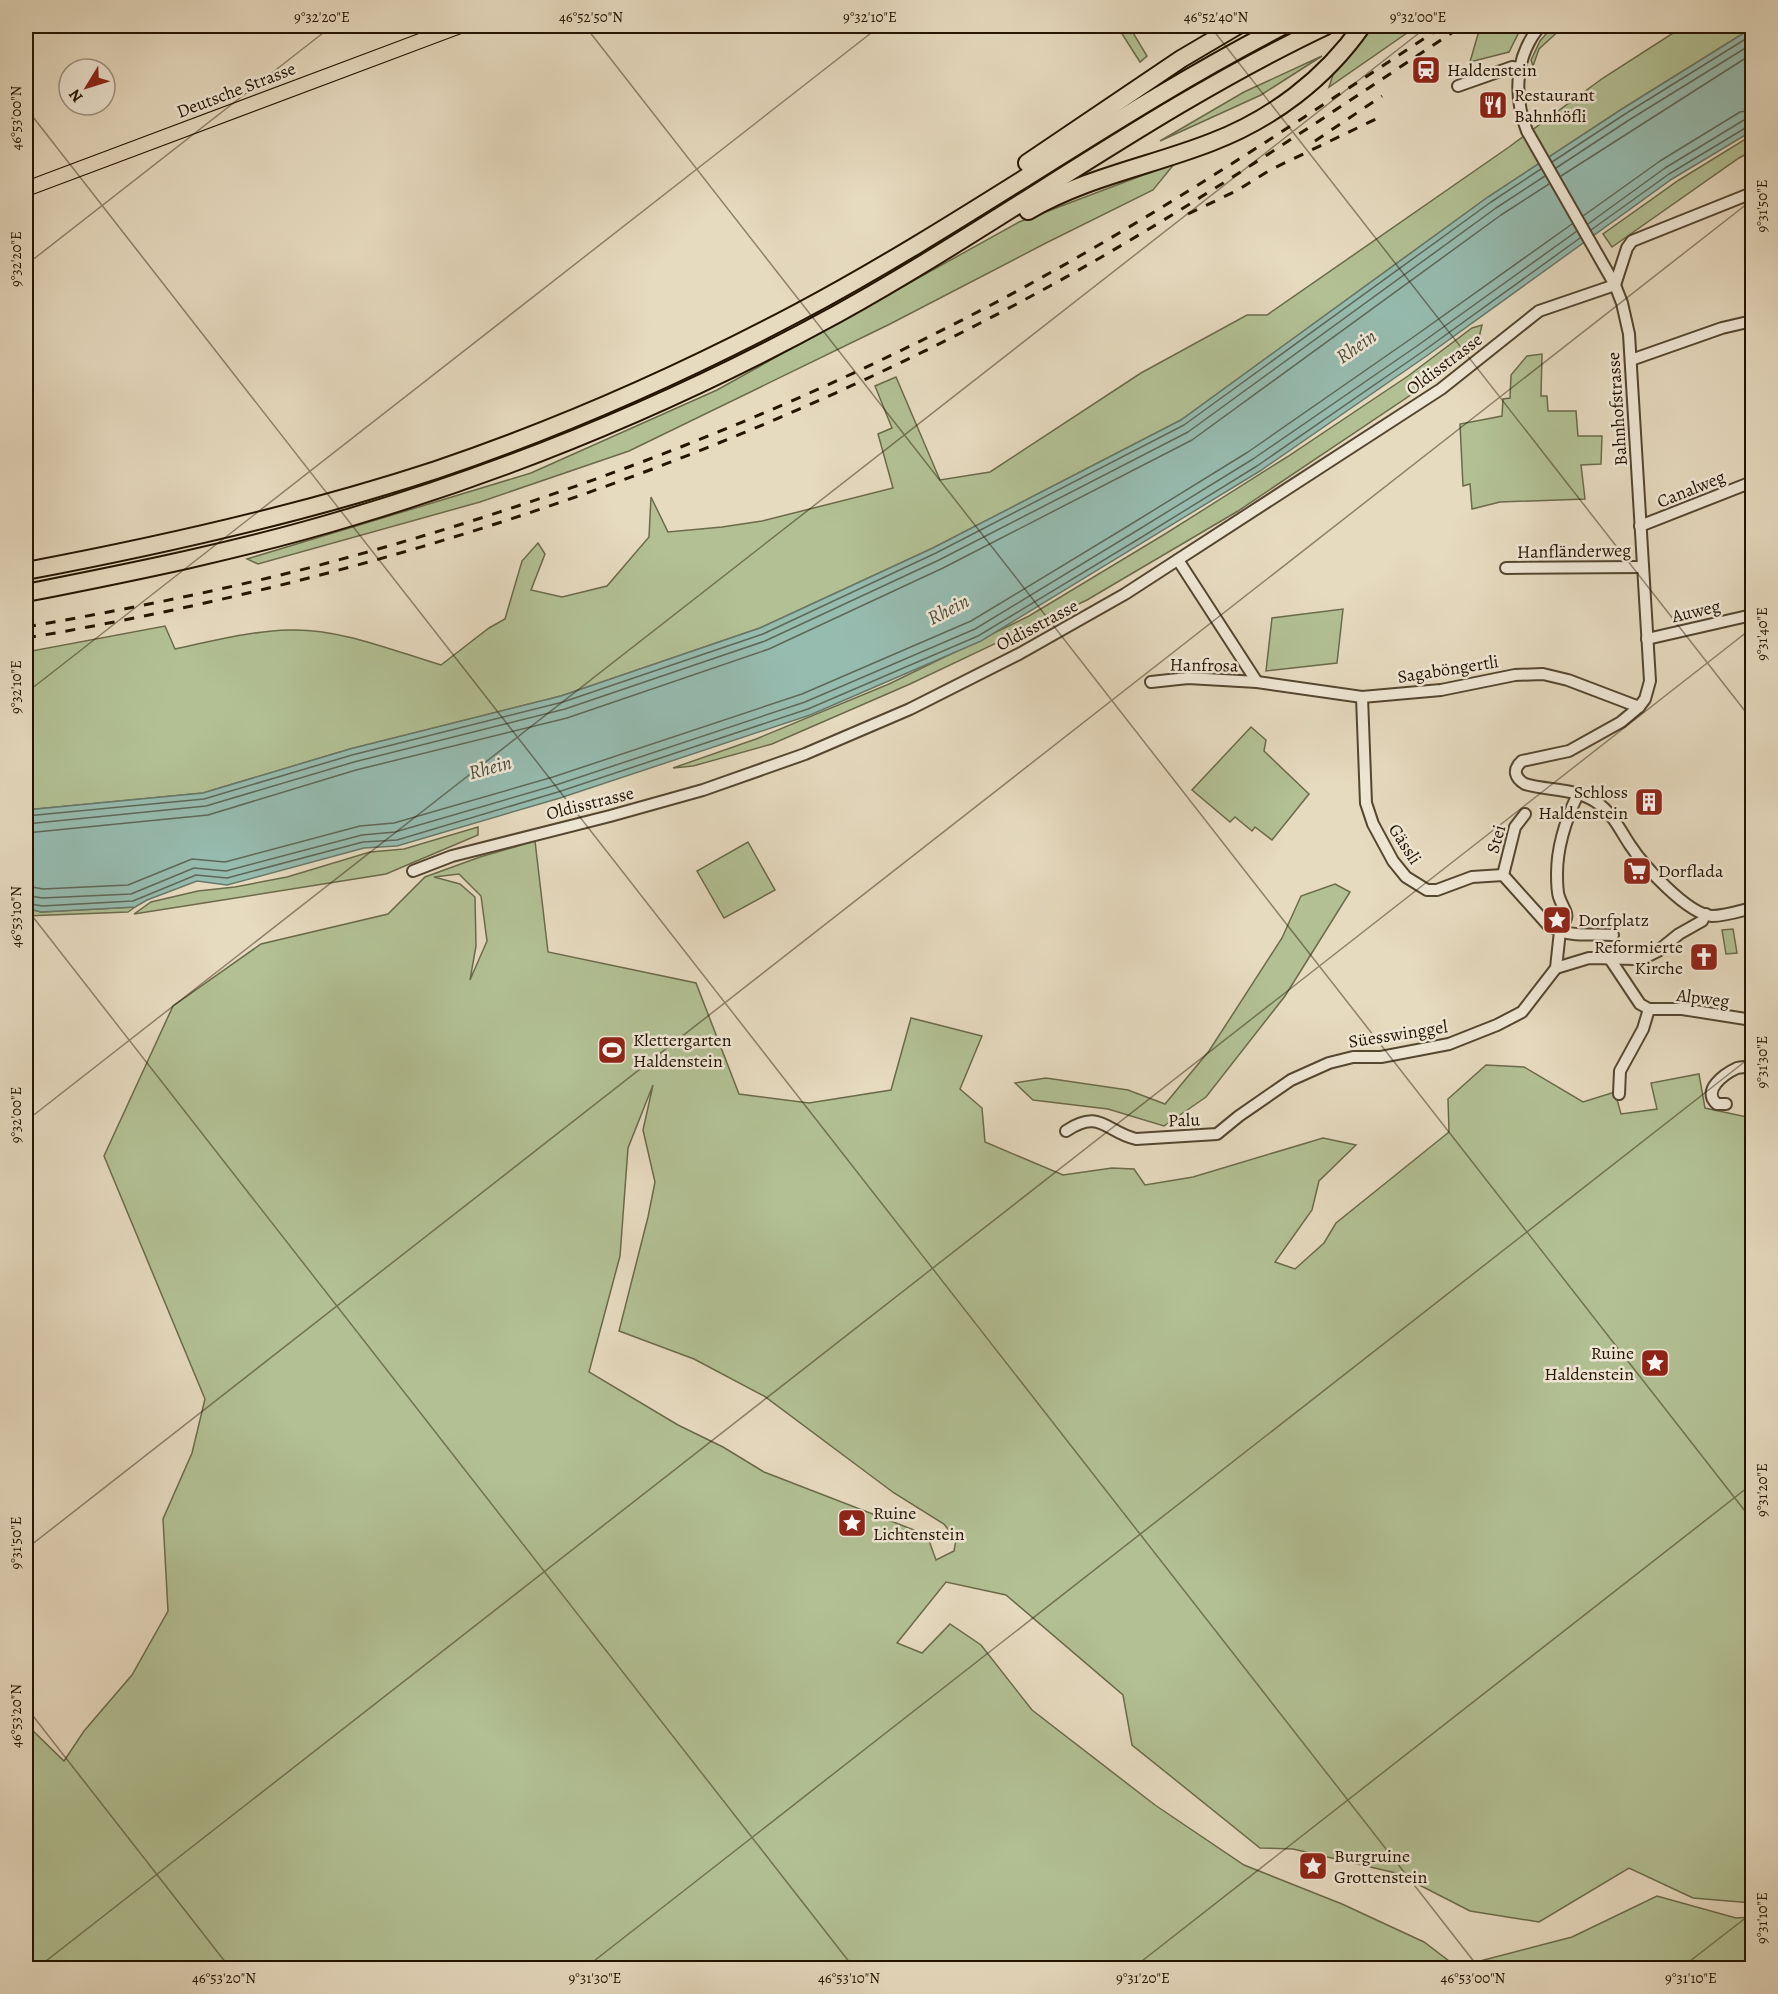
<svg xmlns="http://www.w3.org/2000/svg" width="1778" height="1994" viewBox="0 0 1778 1994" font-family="Alegreya,serif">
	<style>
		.green { fill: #b2c094; stroke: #6b6a4a; stroke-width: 1.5; fill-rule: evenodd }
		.water { fill: #96bbaf; stroke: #687869; stroke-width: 1.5 }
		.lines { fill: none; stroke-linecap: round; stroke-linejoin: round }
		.shore { stroke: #5d6858; stroke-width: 1.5 }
		.minor-casing { stroke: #544630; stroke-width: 14 }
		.major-casing { stroke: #241400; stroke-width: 16 }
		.highway-casing { stroke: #241400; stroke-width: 20 }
		.minor { stroke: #efe7d5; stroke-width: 10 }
		.major { stroke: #e6dabf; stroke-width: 14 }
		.highway { stroke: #e6dabf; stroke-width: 16 }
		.rail { stroke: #241400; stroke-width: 3; stroke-dasharray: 10 10; stroke-linecap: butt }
		.ticks { fill: none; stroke: #241400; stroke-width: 1.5; stroke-opacity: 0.45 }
		.labels { text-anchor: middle; stroke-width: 5; stroke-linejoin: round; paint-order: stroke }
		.poi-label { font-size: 18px; fill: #241400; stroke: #efe7d5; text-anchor: start }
		.street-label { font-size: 18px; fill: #241400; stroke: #efe7d5 }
		.water-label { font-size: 20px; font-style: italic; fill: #4c4e3d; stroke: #efe7d5 }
		.neatline { fill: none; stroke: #241400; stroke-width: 2 }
		.ticks-label { font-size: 15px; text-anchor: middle; fill: #241400 }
	</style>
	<rect width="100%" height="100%" fill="#e6dabf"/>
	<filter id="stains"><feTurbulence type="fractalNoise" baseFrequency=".00333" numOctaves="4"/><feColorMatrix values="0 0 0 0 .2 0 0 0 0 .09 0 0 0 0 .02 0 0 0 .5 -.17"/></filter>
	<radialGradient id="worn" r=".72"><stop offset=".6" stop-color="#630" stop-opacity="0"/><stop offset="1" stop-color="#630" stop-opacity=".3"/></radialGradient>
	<g class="green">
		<path d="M1117,26H1129L1147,56L1140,62Z"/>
		<path d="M1372,26H1417L1329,87L1334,72Z"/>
		<path d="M1491,26H1522L1509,52L1470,62L1478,34Z"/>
		<path d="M1553,26H1564L1539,49L1533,66L1531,60L1540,41Z"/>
		<path d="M1582,26H1631L1604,32Z"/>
		<path d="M1684,26H1752V28L1622,109L1488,197L1181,420L933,548L760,628L561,696L350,749L203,793L26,810V652L165,626L175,649C212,641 251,631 289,630C339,628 394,651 441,665L489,628L505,619L522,561L538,543L545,554L531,590L562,597L607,586L649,537L651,497L668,532L722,527L762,521L893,488L878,434L892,428L875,386L896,377L940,480L990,472L1141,373L1247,315H1267L1509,147L1603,78Z"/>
		<path d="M1322,56L1261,95L1160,141L1244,92Z"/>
		<path d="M1752,135V151L1739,158L1612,247L1603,234L1679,180Z"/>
		<path d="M1175,163L1153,190L1046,243L890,324L629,451L480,502L258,564L247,559L531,473L717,390L1019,222Z"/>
		<path d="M1482,325L1477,346L1442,374L1238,511L1087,600L910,684L772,744L693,766L673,768L756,739L889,684L1029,616L1165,534L1287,457L1408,376L1472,328Z"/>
		<path d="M1542,354L1541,396H1547L1548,411H1576L1578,436H1602L1601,464L1581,465L1585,499L1500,502L1472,509L1470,484L1463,486L1460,424L1502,416L1503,399L1510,398L1511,375L1527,356Z"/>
		<path d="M1343,609L1337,663L1266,671L1272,618Z"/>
		<path d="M1251,727L1266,740L1264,751L1309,794L1272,840L1255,827L1252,831L1235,817L1230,822L1192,790Z"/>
		<path d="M478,827V835L386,874L134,914L151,902L198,891L235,887L287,877L370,852L404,849Z"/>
		<path d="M535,841L548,952L696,983L739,1094L809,1103L891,1090L911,1018L982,1036L960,1089L982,1108L985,1142L1063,1175L1112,1168L1134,1169L1145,1185L1193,1177L1323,1138L1356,1145L1319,1181L1312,1210L1275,1262L1295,1269L1324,1243L1336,1223L1449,1132L1448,1099L1486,1065L1524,1067L1583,1102L1615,1092L1621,1114L1657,1109L1651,1083L1699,1074L1705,1108L1752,1118V1903L1693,1898L1629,1868L1539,1922L1470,1911L1396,1873L1293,1849L1260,1848L1132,1745L1123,1695L1006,1595L946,1582L897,1643L922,1653L950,1624L981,1645L1032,1710L1155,1805L1244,1865L1342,1904L1424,1942L1457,1967L1572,1937L1657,1896L1736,1918L1752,1917V1968H26V1729H31L64,1761L84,1731L132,1675L168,1611L163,1519L192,1453L205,1399L104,1156L173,1006L261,944L388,914L425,877L480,857ZM459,874L481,896L487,941L470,980L476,946L475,897L460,884L434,877ZM653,1085L643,1130L655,1182L648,1217L619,1331L694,1359L764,1396L894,1493L944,1524L956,1540L954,1551L936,1560L927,1535L764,1472L723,1447L678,1425L589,1372L620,1256L628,1148Z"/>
		<path d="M748,842L775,890L724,918L697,871Z"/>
		<path d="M1335,884L1350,892L1285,996L1206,1097L1164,1126L1108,1109L1033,1100L1015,1083L1046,1078L1128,1090L1165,1104L1209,1051L1282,938L1301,896Z"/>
		<path d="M135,907L128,912L26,916V908L41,912Z"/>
		<path d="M1733,929L1737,953L1726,954L1722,930Z"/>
	</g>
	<path class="water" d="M1752,28V131L1672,179L1425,357L1260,471L981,641L810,715L560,798L397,846L364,848L227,885L197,881L147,900L135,907L41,912L26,908V810L203,793L350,749L561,696L760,628L933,548L1181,420L1488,197L1622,109Z"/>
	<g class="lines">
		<g class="shore">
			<path d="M1552,162L1625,114L1752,35"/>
			<path d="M1556,168L1629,120L1752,44"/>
			<path d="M1561,176L1752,54"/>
			<path d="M1583,216L1660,161L1740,112L1752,110"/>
			<path d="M1588,224L1665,168L1744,120L1752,119"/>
			<path d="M1591,230L1669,174L1747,127L1752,126"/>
			<path d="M26,816L204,799L352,755L563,702L763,634L936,553L1184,425L1491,202L1541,169"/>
			<path d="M26,824L206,806L354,762L565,709L765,641L939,560L1188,432L1496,208L1545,176"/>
			<path d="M26,833L208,815L356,770L567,718L769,649L943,568L1192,440L1501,215L1549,184"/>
			<path d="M26,886L43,889L128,885L192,859L225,862L360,826L394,823L553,777L802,694L971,621L1128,526L1248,452L1412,338L1572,224"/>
			<path d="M26,895L42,898L131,894L194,868L226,871L362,835L395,832L556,785L805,702L975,629L1133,533L1253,459L1417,346L1577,231"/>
			<path d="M26,903L42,906L133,901L196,875L227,878L363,842L397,840L558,792L808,709L978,636L1137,540L1257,466L1422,352L1580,238"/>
		</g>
		<g class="minor-casing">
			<g id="minor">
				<path d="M1540,26C1515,56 1513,95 1527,131L1615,285L1622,303L1629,334L1650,681L1645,699L1639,707L1621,722L1569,751L1522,761C1512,770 1515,778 1525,784C1549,791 1575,788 1596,802C1612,812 1620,830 1630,845C1643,865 1687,914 1712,916C1725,916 1740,911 1752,908"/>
				<path d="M1458,86L1512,67L1520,68"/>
				<path d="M1615,285L1627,248L1632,241L1752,193"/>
				<path d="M1631,360L1722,328L1752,321"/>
				<path d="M1640,526L1752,482"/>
				<path d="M1178,560L1257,682"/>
				<path d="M1506,568L1643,567"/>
				<path d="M1647,639L1752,615"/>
				<path d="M1151,682L1188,678L1257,682L1362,697L1441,690L1515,675L1543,674L1568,680L1639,707"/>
				<path d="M1362,697L1366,803L1373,824L1393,861L1406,877L1427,890H1437L1472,877L1503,875L1547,924L1560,931C1571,911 1566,916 1559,897C1557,891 1557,881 1557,874C1557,846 1566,819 1578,794"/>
				<path d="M413,871L452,856L610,816L703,790L805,754L910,709L1019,654L1125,594L1441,389L1539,311L1615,285"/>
				<path d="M1503,875L1515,827L1525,814"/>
				<path d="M1610,959L1640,1004L1649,1009H1682L1752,1020"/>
				<path d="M1556,968L1589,958L1636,959L1650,955L1658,951L1679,934L1702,921L1706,914"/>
				<path d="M1619,1094L1620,1071L1643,1029L1649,1009"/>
				<path d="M1726,1104H1717C1701,1091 1724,1074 1737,1068C1742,1067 1748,1067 1752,1066"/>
				<path d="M1066,1131C1100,1108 1106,1132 1136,1139L1217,1134L1239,1116L1291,1080L1329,1063L1353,1057H1381L1449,1044L1497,1025L1522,1012L1556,968L1560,931C1576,937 1595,933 1613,935"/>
			</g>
		</g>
		<g class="major-casing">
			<path id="major" d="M26,189L460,26"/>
		</g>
		<g class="highway-casing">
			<g id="highway">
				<path d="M1027,163L1181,59L1237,26"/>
				<path d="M1028,211C1086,177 1151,166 1212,142C1272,119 1325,79 1362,26"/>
				<path d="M26,571C164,545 302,514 436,470C560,428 684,373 799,312C965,224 1116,112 1283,26"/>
				<path d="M26,593C133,572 242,550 348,518C517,468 682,399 837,314C1003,222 1155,107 1326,26"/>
			</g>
		</g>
		<use href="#minor" class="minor"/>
		<use href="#major" class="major"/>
		<use href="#highway" class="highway"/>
		<g class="rail">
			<path d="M1315,141L1382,96"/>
			<path d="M1188,214L1236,191L1270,170L1378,118"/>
			<path d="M26,627C123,610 220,591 316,566C555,503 787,414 1006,297C1157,216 1300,120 1443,26"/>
			<path d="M26,638C390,577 745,456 1068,276C1204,200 1332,112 1462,26"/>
		</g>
	</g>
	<path class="ticks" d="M585,26L1752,1520M1210,26L1752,720M26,108L1479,1968M26,265L332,26M26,693L880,26M26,908L854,1968M26,1121L1428,26M26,1549L1752,200M26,1707L230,1968M37,1968L1752,628M585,1968L1752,1056M1133,1968L1752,1484M1681,1968L1752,1913"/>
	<defs>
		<g id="station-square" transform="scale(1.5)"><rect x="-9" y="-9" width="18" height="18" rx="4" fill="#8f2418" stroke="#efe7d5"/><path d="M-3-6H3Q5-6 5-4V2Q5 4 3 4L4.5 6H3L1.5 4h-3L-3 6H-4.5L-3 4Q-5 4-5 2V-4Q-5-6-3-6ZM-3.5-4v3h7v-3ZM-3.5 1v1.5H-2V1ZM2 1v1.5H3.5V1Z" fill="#fff"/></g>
		<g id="restaurant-square" transform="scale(1.5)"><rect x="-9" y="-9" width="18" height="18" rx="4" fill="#8f2418" stroke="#efe7d5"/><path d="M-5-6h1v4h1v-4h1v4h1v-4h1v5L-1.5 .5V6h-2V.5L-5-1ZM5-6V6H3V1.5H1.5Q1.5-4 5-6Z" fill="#fff"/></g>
		<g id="building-square" transform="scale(1.5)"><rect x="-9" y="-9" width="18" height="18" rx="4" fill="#8f2418" stroke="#efe7d5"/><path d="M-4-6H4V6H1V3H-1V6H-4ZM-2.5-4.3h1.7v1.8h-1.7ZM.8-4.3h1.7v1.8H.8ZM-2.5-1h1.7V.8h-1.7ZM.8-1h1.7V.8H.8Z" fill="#fff"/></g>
		<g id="supermarket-square" transform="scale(1.5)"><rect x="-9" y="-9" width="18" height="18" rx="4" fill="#8f2418" stroke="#efe7d5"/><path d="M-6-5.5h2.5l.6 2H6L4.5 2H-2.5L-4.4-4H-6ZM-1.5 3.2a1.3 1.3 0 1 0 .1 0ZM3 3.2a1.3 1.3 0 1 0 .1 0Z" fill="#fff"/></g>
		<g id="sight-square" transform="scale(1.5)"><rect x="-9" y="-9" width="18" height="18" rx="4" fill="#8f2418" stroke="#efe7d5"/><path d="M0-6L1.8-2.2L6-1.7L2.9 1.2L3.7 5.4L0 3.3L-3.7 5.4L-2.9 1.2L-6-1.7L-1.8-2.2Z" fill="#fff"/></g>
		<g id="church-square" transform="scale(1.5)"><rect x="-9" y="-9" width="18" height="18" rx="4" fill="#8f2418" stroke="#efe7d5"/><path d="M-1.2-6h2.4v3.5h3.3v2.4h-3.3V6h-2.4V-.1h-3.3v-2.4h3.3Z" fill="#fff"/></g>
		<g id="stadium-square" transform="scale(1.5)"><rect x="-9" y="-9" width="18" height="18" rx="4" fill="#8f2418" stroke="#efe7d5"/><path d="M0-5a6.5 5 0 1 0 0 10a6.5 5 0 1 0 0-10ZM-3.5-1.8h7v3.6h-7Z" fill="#fff"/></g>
	</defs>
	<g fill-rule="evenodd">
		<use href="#station-square" x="1426" y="70"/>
		<use href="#restaurant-square" x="1493" y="105"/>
		<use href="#building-square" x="1649" y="802"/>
		<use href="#supermarket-square" x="1637" y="871"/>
		<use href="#sight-square" x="1557" y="920"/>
		<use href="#church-square" x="1704" y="957"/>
		<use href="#stadium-square" x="612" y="1050"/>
		<use href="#sight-square" x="1655" y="1363"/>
		<use href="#sight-square" x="852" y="1523"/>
		<use href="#sight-square" x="1313" y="1866"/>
	</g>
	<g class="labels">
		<g class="poi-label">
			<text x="1447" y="76">Haldenstein</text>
			<text x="1514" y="101">Restaurant<tspan x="1514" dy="21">Bahnhöfli</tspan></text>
			<text x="1628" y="798" text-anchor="end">Schloss<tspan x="1628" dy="21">Haldenstein</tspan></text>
			<text x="1658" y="877">Dorflada</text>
			<text x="1578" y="926">Dorfplatz</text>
			<text x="1683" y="953" text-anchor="end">Reformierte<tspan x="1683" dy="21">Kirche</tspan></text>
			<text x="633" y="1046">Klettergarten<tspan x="633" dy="21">Haldenstein</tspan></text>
			<text x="1634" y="1359" text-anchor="end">Ruine<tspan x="1634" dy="21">Haldenstein</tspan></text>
			<text x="873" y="1519">Ruine<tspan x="873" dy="21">Lichtenstein</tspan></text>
			<text x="1334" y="1862">Burgruine<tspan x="1334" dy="21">Grottenstein</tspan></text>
		</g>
		<g class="street-label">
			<text transform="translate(236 90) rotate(-21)" y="6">Deutsche Strasse</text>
			<text transform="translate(1444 364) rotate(-37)" y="6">Oldisstrasse</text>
			<text transform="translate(1617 409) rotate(-94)" y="6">Bahnhofstrasse</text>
			<text transform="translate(1691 489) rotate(-22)" y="6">Canalweg</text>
			<text transform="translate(1574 551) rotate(-1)" y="6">Hanfländerweg</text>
			<text transform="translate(1696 611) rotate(-13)" y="6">Auweg</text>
			<text transform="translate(1037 625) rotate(-28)" y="6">Oldisstrasse</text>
			<text transform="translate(1204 665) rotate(1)" y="6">Hanfrosa</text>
			<text transform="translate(1448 669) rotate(-9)" y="6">Sagaböngertli</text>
			<text transform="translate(590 803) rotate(-14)" y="6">Oldisstrasse</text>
			<text transform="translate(1496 839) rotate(-74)" y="6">Stei</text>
			<text transform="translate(1405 844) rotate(57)" y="6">Gässli</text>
			<text transform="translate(1703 998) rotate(7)" y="6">Alpweg</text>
			<text transform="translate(1398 1034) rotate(-9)" y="6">Süesswinggel</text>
			<text transform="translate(1184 1120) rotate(-2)" y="6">Palu</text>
		</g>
		<g class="water-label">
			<text transform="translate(1356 346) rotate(-35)" y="7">Rhein</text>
			<text transform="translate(948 609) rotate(-27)" y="7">Rhein</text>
			<text transform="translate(490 767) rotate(-15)" y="7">Rhein</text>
		</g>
	</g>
	<rect width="1778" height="1994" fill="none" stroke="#e6dabf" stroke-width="66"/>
	<g transform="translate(87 87) rotate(232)"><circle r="28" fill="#efe7d5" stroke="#9e9380" stroke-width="1.5"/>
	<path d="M0-4.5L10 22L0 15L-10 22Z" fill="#8f2418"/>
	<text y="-9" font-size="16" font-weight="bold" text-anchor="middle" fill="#241400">N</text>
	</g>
	<rect x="33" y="33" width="1712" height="1928" class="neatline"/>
	<g class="ticks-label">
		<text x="322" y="22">9°32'20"E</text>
		<text x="591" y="22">46°52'50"N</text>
		<text x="870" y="22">9°32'10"E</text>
		<text x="1216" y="22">46°52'40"N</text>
		<text x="1418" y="22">9°32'00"E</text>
		<text transform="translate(16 118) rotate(-90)" y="5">46°53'00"N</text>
		<text transform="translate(1762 206) rotate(-90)" y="5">9°31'50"E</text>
		<text transform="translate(16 259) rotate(-90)" y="5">9°32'20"E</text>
		<text transform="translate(1762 634) rotate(-90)" y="5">9°31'40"E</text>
		<text transform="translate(16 687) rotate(-90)" y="5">9°32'10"E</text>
		<text transform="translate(16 917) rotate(-90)" y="5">46°53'10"N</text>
		<text transform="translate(1762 1062) rotate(-90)" y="5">9°31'30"E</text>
		<text transform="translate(16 1115) rotate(-90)" y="5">9°32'00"E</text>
		<text transform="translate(1762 1490) rotate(-90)" y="5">9°31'20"E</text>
		<text transform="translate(16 1543) rotate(-90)" y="5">9°31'50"E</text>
		<text transform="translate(16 1716) rotate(-90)" y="5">46°53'20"N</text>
		<text transform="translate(1762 1918) rotate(-90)" y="5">9°31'10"E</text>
		<text x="224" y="1983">46°53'20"N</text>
		<text x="595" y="1983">9°31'30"E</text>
		<text x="849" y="1983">46°53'10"N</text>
		<text x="1143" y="1983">9°31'20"E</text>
		<text x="1473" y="1983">46°53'00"N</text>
		<text x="1691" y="1983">9°31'10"E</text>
	</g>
	<rect width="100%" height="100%" filter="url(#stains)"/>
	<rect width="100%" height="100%" fill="url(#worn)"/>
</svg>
